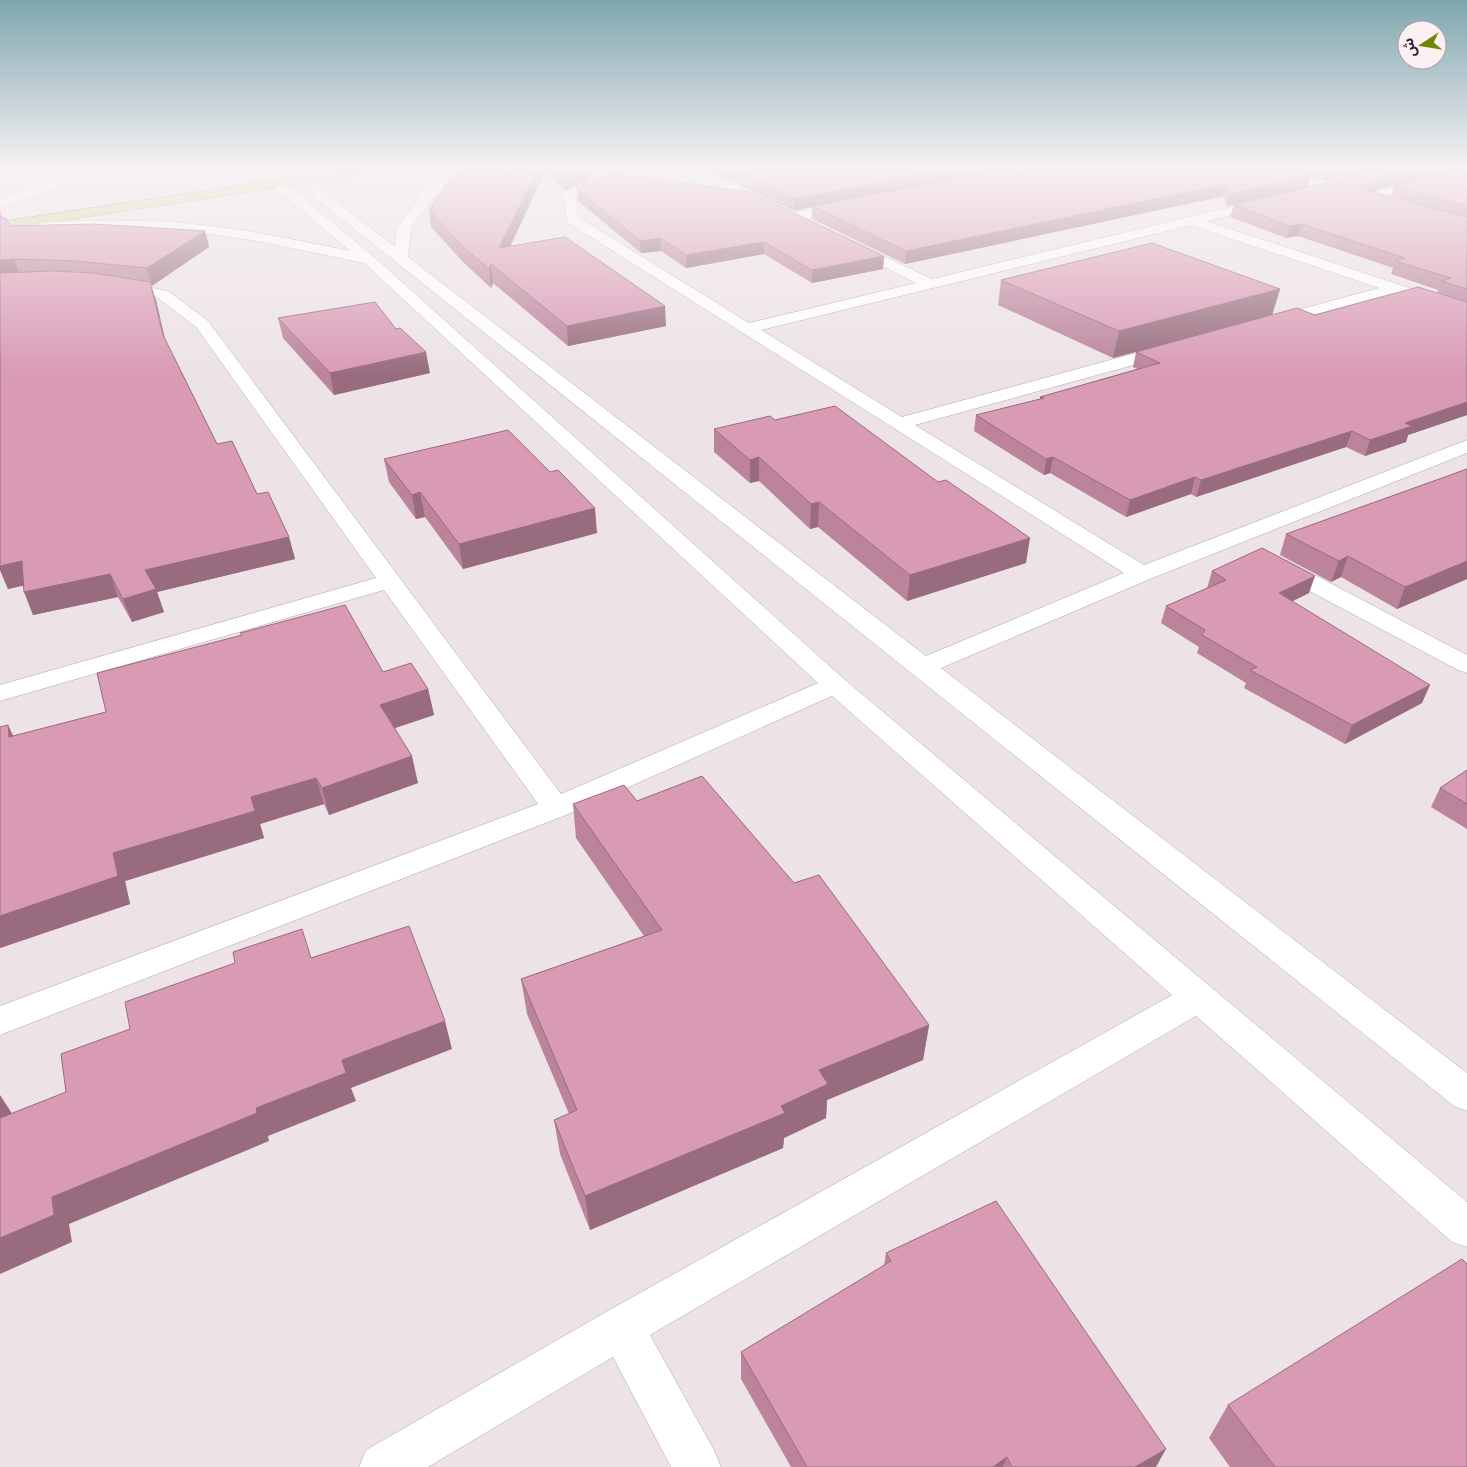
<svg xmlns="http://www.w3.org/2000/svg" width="1467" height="1467" viewBox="0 0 1467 1467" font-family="'Roboto Condensed','Noto Sans Arabic',sans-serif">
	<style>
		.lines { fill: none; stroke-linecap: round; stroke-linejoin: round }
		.minor-casing { stroke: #afa5a9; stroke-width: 1 }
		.major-casing { stroke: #788b3d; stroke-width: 1 }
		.minor { fill: #fff; fill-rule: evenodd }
		.major { fill: #c7d990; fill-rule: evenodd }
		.wall { fill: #bb849b }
		.shaded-wall { fill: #986c7e }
		.building { fill: #d99ab4; stroke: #986c7e }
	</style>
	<rect width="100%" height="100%" fill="#ede3e6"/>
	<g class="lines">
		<g class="minor-casing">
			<g id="minor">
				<path d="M69,169H81C68,187 22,201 0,207V199L22,192Z"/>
				<path d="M230,169H256L270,171L374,257L844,679L1467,1202V1247L1452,1242L1196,1016L650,1335L714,1450L721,1467H671L613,1357L428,1467H359L366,1450L606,1312L1172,995L832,696L566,815L0,1035V1006L538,804L384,590L0,701V685L376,578L196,327L158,298L112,289L109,286L112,283L117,281L168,291L208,321L561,794L818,683L364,263L258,241L194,232L97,229L0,233V225C64,221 129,218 193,224C246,229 298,240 350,251L262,177L236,173Z"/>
				<path d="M296,169H308L325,193L395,247L397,228L423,192L448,177L472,169H488L486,172L456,183L432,198L411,228L408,257L926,656L1124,573L567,222L563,195L565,192C598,178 629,169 666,169L660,173L607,183L576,197L578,217L749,323L916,283L844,247L842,244L849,240L932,279L1268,198L1274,202L1273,205L1206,221L1467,307V317L1394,293L1276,325H1264L1262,322L1264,319L1379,288L1191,225L761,330L902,417L1165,345H1177L1179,349L1177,353L915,425L1144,565L1467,440V453L1150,579L941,668L1467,1073V1111L1454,1106L317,199Z"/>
				<path d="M687,169H702L779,207L777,210H767Z"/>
				<path d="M1259,169H1277L1359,191L1361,194L1355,198L1261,172Z"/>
				<path d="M1467,169V177L1369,202L1363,198L1364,195Z"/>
				<path d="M847,202L852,203L853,206L852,209L793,221L786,217L793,213Z"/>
				<path d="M1280,559L1288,561L1467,655V673L1458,670L1272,571L1269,566L1272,561Z"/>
			</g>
		</g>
		<g class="major-casing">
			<path id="major" d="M350,169H378L372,173L0,230V222Z"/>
		</g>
		<use href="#minor" class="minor"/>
		<use href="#major" class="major"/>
	</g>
	<g class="wall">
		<path d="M546,169H589L590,180L565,190L546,174Z"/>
		<path d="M706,169H1461L1372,191L1391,197L1394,186L1467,169V415L1408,435L1406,442L1365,456L1346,447L1196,497L1191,494L1126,517L1050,473L1044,475L974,431L976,415L1040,399V397L1137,369L1133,367L1136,352L1315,315L1437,293L1438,290L1391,274L1393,268L1298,236L1286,238L1230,217L1234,205L1331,182L1310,176L1308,187L1227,206L1224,196L905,264L812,219V207L794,211Z"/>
		<path d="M458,174H544L510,246L666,326L568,346L493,283L491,288L463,262L431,227L429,210Z"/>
		<path d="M577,187L884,256L883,269L812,283L764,254L686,268L661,251L641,253L578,201Z"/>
		<path d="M0,211L3,218L10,226L205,231L209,247L151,286L156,300L165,339L217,444L289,537L295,559L157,592L164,612L132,622L118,597L33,615L23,585L8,589L0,570Z"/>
		<path d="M1001,280L1280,289L1272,315L1113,358L998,305Z"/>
		<path d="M278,318L430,373L334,395L283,338Z"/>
		<path d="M775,420L1026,563L907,601L818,527L810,529L759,481L750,483L714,452V429Z"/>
		<path d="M384,459L597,533L463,569L425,517L416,519L389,482Z"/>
		<path d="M1467,469V579L1397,609L1341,577L1331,582L1280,555L1286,534Z"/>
		<path d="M1212,571L1309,593L1292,601L1422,703L1345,744L1244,688L1246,683L1197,653L1199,647L1161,623L1166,606L1207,588Z"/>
		<path d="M383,672L428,689L434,715L395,728L418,783L329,815L324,804L260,824L264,838L125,881L130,904L0,948V727L8,725L13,736Z"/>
		<path d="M1467,770V829L1431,807L1440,788Z"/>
		<path d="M637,801L794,883L929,1025L923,1060L827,1100L826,1118L784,1138L783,1148L590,1230L560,1154L554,1120L569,1114L527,1014L521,979L644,936L576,838L573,804Z"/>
		<path d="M886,1253L1156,1467H791L741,1379V1352L884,1266Z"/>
		<path d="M1228,1405L1467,1467H1230L1209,1438Z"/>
	</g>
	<g class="shaded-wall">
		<path d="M538,169H544V174L501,266L499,248Z"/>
		<path d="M575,169H589L590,180L565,190L564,173Z"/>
		<path d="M951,169H1009L812,206V207L794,211L795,199Z"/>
		<path d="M1419,169H1461L1369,192L1373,180Z"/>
		<path d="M1311,175L1308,187L1227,206L1230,194Z"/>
		<path d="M1227,184L1224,196L905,264L906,251Z"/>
		<path d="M0,211L3,220L0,221Z"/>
		<path d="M1302,224L1298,236L1286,238L1290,226Z"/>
		<path d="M205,231L209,247L152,286L147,268Z"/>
		<path d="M661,238V251L641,253L640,241Z"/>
		<path d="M764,242V254L686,268V255Z"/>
		<path d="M884,256L883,269L812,283V270Z"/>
		<path d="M14,259L20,276L0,278V260Z"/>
		<path d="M491,264L493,283L491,288L489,269Z"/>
		<path d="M150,282L156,300L168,353L163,335Z"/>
		<path d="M1280,289L1272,315L1113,358L1119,331Z"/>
		<path d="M665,306L666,326L568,346L567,326Z"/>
		<path d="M426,352L430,373L334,395L330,373Z"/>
		<path d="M1467,402V415L1408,435L1406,442L1365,456L1370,440L1405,423Z"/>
		<path d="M1352,431L1346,447L1196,497L1201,480Z"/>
		<path d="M759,457V481L750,483V460Z"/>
		<path d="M1053,457L1050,473L1044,475L1046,459Z"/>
		<path d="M1195,477L1191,494L1126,517L1130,500Z"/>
		<path d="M420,492L425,517L416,519L412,495Z"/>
		<path d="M819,502L818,527L810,529L811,504Z"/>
		<path d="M595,508L597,533L463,569L459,544Z"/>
		<path d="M289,537L295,559L157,592L164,612L132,622L123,599L145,570Z"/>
		<path d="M1030,538L1026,563L907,601L910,575Z"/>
		<path d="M1348,556L1341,577L1331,582L1339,561Z"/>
		<path d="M22,561L31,584L8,589L0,570V566Z"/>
		<path d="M1467,561V579L1397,609L1405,587Z"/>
		<path d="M110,574L118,597L33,615L24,592Z"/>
		<path d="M1315,576L1309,593L1273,611L1279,593Z"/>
		<path d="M1430,685L1422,703L1345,744L1352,725Z"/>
		<path d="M428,689L434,715L386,731L380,705Z"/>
		<path d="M8,725L20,751L9,737Z"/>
		<path d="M412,756L418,783L329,815L322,788Z"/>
		<path d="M316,778L324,804L260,824L264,838L125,881L130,904L0,948V916L113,853L251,797Z"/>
		<path d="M445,1021L452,1049L351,1088L356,1101L268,1136L269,1141L69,1224L72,1242L0,1274V1238L52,1197L256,1108L342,1060Z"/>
		<path d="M929,1025L923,1060L827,1100L826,1118L784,1138L783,1148L590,1230L585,1196L781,1106L819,1070Z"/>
		<path d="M0,1095L11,1112L15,1147L0,1124Z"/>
		<path d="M1166,1449L1156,1467H1135Z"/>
		<path d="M1007,1457L1003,1467H993Z"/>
	</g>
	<g class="building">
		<path d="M464,169H538L499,248L565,237L665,306L567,326L491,264L489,269L460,244L429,210L453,174H458Z"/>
		<path d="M558,169H575L564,173Z"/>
		<path d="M730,169H951L795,199Z"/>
		<path d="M1008,169H1287L1311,175L1230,194L1227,184L906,251L812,206Z"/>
		<path d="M1329,169H1419L1373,180Z"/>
		<path d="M1466,169H1467V206L1394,186Z"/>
		<path d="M612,173L750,192L884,256L812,270L764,242L686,255L661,238L640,241L577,189V187Z"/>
		<path d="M1333,181L1467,217V289L1441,281L1451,278L1395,261L1405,258L1302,224L1290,226L1234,205Z"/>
		<path d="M0,218H6L10,226L94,224L205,231L147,268L76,261L14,259L0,260Z"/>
		<path d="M1152,243L1280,289L1119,331L1001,280Z"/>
		<path d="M52,271L94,273L150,282L163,335L217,444L232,441L257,494L268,492L289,537L145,570L156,589L123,599L110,574L24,592L22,561L0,566V273Z"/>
		<path d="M1418,287L1467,302V402L1405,423L1412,426L1370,440L1352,431L1201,480L1195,477L1130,500L1053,457L1046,459L976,415L1044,398L1040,397L1160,363L1136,352L1297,308L1315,315Z"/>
		<path d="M375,302L396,329L400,328L426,352L330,373L278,318Z"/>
		<path d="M835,406L938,482L946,480L1030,538L910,575L819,502L811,504L759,457L750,460L714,429L770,416L775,420Z"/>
		<path d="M508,430L550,472L558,470L595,508L459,544L420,492L412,495L384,459Z"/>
		<path d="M1467,469V561L1405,587L1348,556L1339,561L1286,534Z"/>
		<path d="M1262,548L1315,576L1279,593L1430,685L1352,725L1250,670L1257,667L1202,635L1205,630L1166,606L1226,580L1212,571Z"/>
		<path d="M345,605L383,672L411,663L428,689L380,705L412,756L322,788L316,778L251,797L255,811L113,853L118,876L0,916V727L8,725L9,737L106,712L97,673L242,635L240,633Z"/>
		<path d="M1467,770V804L1440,788Z"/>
		<path d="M702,776L794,883L819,875L929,1025L819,1070L828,1084L781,1106L785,1113L585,1196L554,1120L577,1110L521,979L662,930L573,804L624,785L637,801Z"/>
		<path d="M409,926L445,1021L342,1060L346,1073L256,1108L257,1113L52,1197L54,1215L0,1238V1118L66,1092L61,1054L130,1029L125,1002L235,963L233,952L302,929L311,958Z"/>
		<path d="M996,1201L1166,1449L1135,1467H1012L1007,1457L993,1467H807L741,1352L891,1261L886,1253Z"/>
		<path d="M1462,1259L1467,1264V1467H1275L1228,1405Z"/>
	</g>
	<linearGradient id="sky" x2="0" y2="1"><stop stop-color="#7fa6af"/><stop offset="0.45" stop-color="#f7f2f4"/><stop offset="1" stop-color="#f7f2f4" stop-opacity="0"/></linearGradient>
	<rect width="1467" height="374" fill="url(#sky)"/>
	<g transform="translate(1422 45) rotate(258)"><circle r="24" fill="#faf0f4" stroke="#a8a0a4"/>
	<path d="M0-4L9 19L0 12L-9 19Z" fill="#6e8900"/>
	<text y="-8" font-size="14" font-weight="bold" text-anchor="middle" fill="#2d292b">ش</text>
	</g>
</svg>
